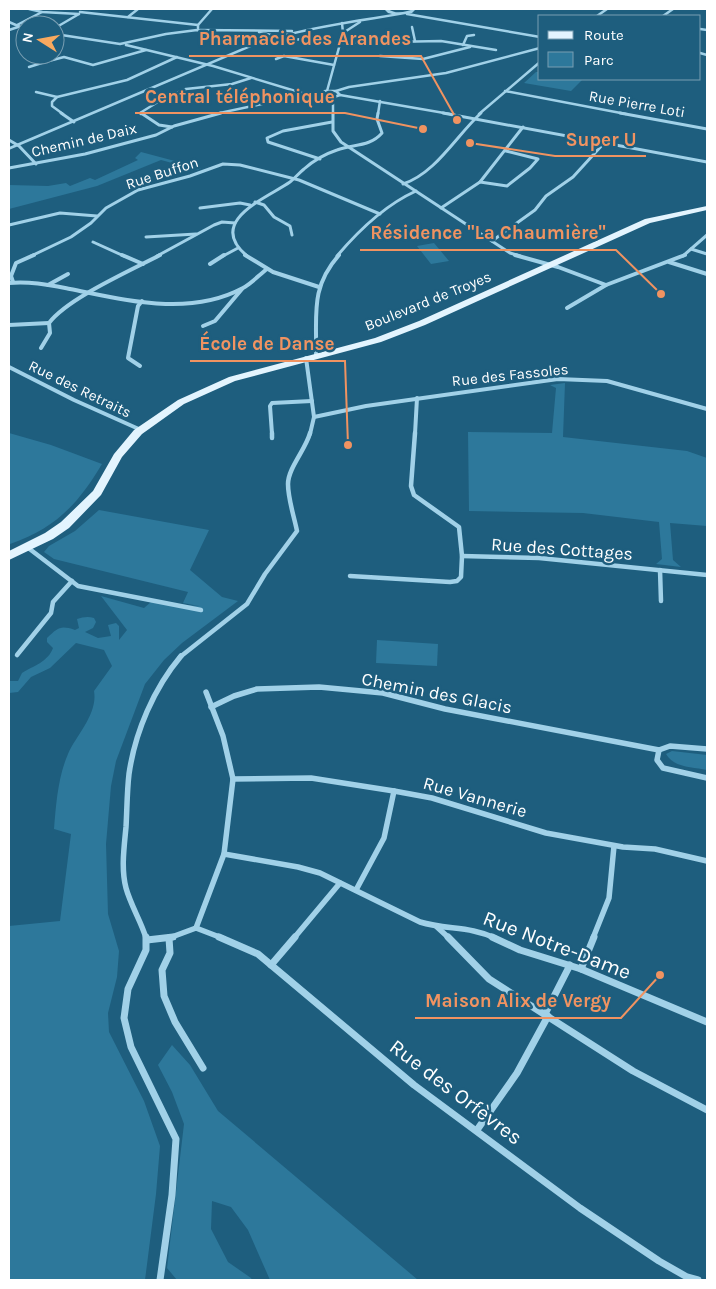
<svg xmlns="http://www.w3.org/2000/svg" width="716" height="1289" viewBox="0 0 716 1289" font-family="Karla,sans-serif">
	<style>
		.green { fill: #2d789b }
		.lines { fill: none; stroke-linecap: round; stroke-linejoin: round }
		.minor-far5 { stroke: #a1d1e8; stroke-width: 2.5 }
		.minor-far4 { stroke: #a1d1e8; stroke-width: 3 }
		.minor-far3 { stroke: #a1d1e8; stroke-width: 4 }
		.minor-far2 { stroke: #a1d1e8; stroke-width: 4.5 }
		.minor-far1 { stroke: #a1d1e8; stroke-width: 5.5 }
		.minor { stroke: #a1d1e8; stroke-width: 7 }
		.tertiary { fill: #a1d1e8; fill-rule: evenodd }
		.primary { fill: #e3f4fe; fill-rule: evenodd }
		.labels { text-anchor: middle; stroke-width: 5; stroke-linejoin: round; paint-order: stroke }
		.far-street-label { font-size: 15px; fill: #fff; stroke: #1e5e7e }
		.street-label { font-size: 18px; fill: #fff; stroke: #1e5e7e }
		.near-street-label { font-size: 21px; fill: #fff; stroke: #1e5e7e }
		.leader { fill: none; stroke: #f09361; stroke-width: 2 }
		.callout-dot { fill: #f09361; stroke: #1e5e7e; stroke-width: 2 }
		.callout-label { font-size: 19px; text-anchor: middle; font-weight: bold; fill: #f09361; stroke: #1e5e7e; stroke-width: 5; stroke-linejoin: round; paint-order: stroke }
	</style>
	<rect width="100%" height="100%" fill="#1e5e7e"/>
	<g class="green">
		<path d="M536,72H540V79L582,80L571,91L524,83Z"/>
		<path d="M141,152L201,168L198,170L161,160L97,186L9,209V185L48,186L66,183L70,186L90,178L95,180L138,160L135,158Z"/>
		<path d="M434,243L449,261L431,264L417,246Z"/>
		<path d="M565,383L563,437L687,451L707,458V526L670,523L673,560L681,567L656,564L662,559L659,522L583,513L469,511L468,432L552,433L556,388L550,385Z"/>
		<path d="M9,433L51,445L102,464C78,504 56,528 10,544Z"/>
		<path d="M99,510L209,530L190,570L222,597L238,601L182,643L164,660L145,684L116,761L111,786L106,844L108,914L119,951L117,977L108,1013L109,1032L144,1101L160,1146L156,1194L145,1280H9V926L60,921L71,834L54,829C56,804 58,777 68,754C77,734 98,714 94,691L112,666L104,650L76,643L50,668L31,677L18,692L9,693V681H18L22,673C33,666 48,662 53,648L47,642V638C58,628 60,625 75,630L79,628L77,619C83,617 88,616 94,618L96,622L93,628L85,632L98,638L111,636L108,625L116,623L119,626V640L127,630L101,596L144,608L151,602L199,606L183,603L188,592L54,559L44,552L49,546L75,531Z"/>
		<path d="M377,640L438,644L437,666L376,663Z"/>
		<path d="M672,751L707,755V770C693,767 674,768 666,754Z"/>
		<path d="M172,1045L190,1065L218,1111L418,1280H270L248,1230L231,1207L212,1201L211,1229L228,1262L251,1278L252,1280H177L167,1268L184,1124L172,1092L158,1065Z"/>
	</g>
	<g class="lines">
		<g class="minor-far5">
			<path d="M29,9L42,12L79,14"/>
			<path d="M80,12L198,25"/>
			<path d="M407,14L540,37"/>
			<path d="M597,16L607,9"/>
			<path d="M663,16L673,9"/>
			<path d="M128,17L138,9"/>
			<path d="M9,22L25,29"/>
			<path d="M17,25L42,12"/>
			<path d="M412,27L415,41"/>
			<path d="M55,28L79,14"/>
			<path d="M198,28V25L212,9"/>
			<path d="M700,29L707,30"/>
			<path d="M9,30L18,27"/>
			<path d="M259,32L290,40L304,39"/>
			<path d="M343,33L360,22"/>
			<path d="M55,34L120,44L166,34L197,30L292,31"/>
			<path d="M340,43L441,41L496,50"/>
			<path d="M126,45L213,66L302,93L321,94"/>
			<path d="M463,45L467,36L474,35"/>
			<path d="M21,52L25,53"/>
			<path d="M700,53L707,55"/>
			<path d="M30,55L45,62L64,57L93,65L146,50"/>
			<path d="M380,56L423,59L470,47"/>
			<path d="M276,59L284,56L334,65"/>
			<path d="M29,67L45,62"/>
			<path d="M325,91H336L340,95L331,98L321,94Z"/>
			<path d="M327,91L343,33L342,23"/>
			<path d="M336,91L349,87L446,73L540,48"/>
			<path d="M505,91L626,114"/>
			<path d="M36,92L57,97"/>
			<path d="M340,95L450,114"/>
			<path d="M333,98V114"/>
			<path d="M63,114L52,106V102L57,97L127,80L177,57"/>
			<path d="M141,114L140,113L161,100L186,89L232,84L251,78"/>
			<path d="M215,114L308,94"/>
			<path d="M378,114L380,101"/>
			<path d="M479,114L540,62"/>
		</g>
		<g class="minor-far4">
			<path d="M61,113L74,122"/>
			<path d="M141,113L159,125L172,127"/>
			<path d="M333,113V131L341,142L510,253L520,256"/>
			<path d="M443,113L707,162"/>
			<path d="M620,113L707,129"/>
			<path d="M9,140L19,146L36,164"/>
			<path d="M320,159L268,142L267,138L283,131L332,122"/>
			<path d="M9,168L85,154L156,135L174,126L221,113"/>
			<path d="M480,182L507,186L530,168L538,159L506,151"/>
			<path d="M403,184C436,173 456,136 481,113"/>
			<path d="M255,202L264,205L274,217L290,226L292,235"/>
			<path d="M200,208L240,203L250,205"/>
			<path d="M441,208L480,182L523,127"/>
			<path d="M9,225L60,213L97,216"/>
			<path d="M146,237L196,234"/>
			<path d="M492,241L535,210L546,196L573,177L604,143"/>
			<path d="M93,242L124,256"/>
			<path d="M691,249L707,254"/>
			<path d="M31,256L71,237L91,223L106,208L138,190L190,176L223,164L240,165L299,180L380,214"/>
			<path d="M157,256L214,225L222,222L235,223"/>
			<path d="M223,256L238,248"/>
			<path d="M247,256C205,221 267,198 290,182C295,178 299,173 304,169C313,161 325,154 337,150C353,144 370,147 382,133L377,119L378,113"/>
			<path d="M337,256C359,230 385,205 416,191"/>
			<path d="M683,256L707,235"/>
		</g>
		<g class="minor-far3">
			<path d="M122,255L143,264"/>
			<path d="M245,255L273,272L319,287"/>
			<path d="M515,255L558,267L606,285L685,255"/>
			<path d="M669,262L707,274"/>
			<path d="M210,264L224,255"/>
			<path d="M13,282L11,276L16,263L34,255"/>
			<path d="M9,283C30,281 49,285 70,289C126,300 189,317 243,288C252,283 259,275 267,269"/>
			<path d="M48,285L68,274"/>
			<path d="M567,308L606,285"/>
			<path d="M9,325L49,323"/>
			<path d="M203,326L215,321L242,289"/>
			<path d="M41,348L50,333L49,323C68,298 130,271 160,255"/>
			<path d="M316,355C317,314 310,288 339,255"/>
			<path d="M306,358L314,417L310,434"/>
			<path d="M140,366L128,358L138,306L142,301"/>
			<path d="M9,367L74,400L141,430"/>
			<path d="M314,417L366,406L558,379L607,381L707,409"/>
			<path d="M272,434L270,406L272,403L312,401"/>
			<path d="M415,434L417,398"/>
		</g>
		<g class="minor-far2">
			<path d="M272,433V438"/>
			<path d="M27,547L78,586L201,610"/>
			<path d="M462,556L539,558L707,575"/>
			<path d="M660,570L661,601"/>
			<path d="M350,576L450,582L457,581L461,577L462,556L459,527L414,495L411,486L415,433"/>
			<path d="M17,655L51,613L53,602L72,581"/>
			<path d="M180,657L247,604L265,574L297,531C294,516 288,499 288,484C288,468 306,449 310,433"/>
		</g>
		<g class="minor-far1">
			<path d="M211,707L234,696L257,689L319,687L383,693L445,709L659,750"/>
			<path d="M659,750L657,760L663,768L707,778"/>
			<path d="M659,750L670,746L707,749"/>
			<path d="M233,779L311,778L394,791L432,798L546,833L623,847L655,849L707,861"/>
			<path d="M224,854L298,867L320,873L420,922C446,930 470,926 495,938"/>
			<path d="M356,890L384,838L394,791"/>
			<path d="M437,927L449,938"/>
			<path d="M196,928L222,938"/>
			<path d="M196,928L224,854L233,779L223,736L206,692"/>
			<path d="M146,938C141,921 131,906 126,888C121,869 124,848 126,827C127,810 127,791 129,774C135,732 154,688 181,656"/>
			<path d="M169,938L196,928"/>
			<path d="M294,938L340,883"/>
			<path d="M593,938L609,898L614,846"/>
		</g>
		<g class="minor">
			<path d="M146,937V950L128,989L124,1018L131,1047L176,1139L172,1195L160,1280"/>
			<path d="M219,937L258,954L414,1085L580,1208L659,1261L687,1277L698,1280"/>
			<path d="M448,937L489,979L633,1071L707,1110"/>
			<path d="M492,937L520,950L581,969L707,1022"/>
			<path d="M169,938L170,953L162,970L164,996L175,1022L203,1068"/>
			<path d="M147,940L173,937"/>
			<path d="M271,965L295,937"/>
			<path d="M581,969L594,937"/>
			<path d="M545,1014L570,965"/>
			<path d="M477,1130L517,1073L548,1016"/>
		</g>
		<path class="tertiary" d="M384,9H388C398,16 407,10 416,9L412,13C361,22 311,28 261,43L9,150V147L259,41C303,28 347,21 392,14L388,13Z"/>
		<path class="primary" d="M707,206V210L650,223L425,325L381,342L235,381L184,404L142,434L122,457L101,495L69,528L53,539L9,560V551L45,533L61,522L93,491L114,454L134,430L178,400L229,377L375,338L419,321L645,219Z"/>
	</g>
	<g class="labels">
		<g class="far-street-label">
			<text transform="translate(637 104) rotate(10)" y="5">Rue Pierre Loti</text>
			<text transform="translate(84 140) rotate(-13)" y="5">Chemin de Daix</text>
			<text transform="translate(162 173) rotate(-18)" y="5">Rue Buffon</text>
			<text transform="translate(428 301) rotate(-22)" y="5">Boulevard de Troyes</text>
			<text transform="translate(510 375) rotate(-6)" y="5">Rue des Fassoles</text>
			<text transform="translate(80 389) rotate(26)" y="5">Rue des Retraits</text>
		</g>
		<g class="street-label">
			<text transform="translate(562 549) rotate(4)" y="6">Rue des Cottages</text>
			<text transform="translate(437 693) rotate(11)" y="6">Chemin des Glacis</text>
			<text transform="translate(475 797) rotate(16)" y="6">Rue Vannerie</text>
		</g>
		<g class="near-street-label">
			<text transform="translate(557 945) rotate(21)" y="7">Rue Notre-Dame</text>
			<text transform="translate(456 1092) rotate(37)" y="7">Rue des Orfèvres</text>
		</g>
	</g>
	<path class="leader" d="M457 120L421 56H189M423 129L345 113H135M470 143L555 156H646M661 294L616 250H360M348 445L345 361H190M660 975L621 1018H415"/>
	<g class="callout-dot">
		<circle cx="457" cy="120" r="5"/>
		<circle cx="423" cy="129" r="5"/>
		<circle cx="470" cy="143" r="5"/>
		<circle cx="661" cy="294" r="5"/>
		<circle cx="348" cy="445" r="5"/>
		<circle cx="660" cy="975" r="5"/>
	</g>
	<g class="callout-label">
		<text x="305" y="45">Pharmacie des Arandes</text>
		<text x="240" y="103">Central téléphonique</text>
		<text x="601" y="146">Super U</text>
		<text x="488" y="239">Résidence "La Chaumière"</text>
		<text x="267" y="350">École de Danse</text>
		<text x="518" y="1007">Maison Alix de Vergy</text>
	</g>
	<rect width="716" height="1289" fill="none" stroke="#ffffff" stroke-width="20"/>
	<rect x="538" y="15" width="162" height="65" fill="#1e5e7e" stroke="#789eb2"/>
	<rect x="548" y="31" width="25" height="8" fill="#e3f4fe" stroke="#789eb2"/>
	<text x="584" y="40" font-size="15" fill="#ffffff">Route</text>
	<rect x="548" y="52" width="25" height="15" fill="#2d789b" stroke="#789eb2"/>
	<text x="584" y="65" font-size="15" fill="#ffffff">Parc</text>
	<g transform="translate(40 40) rotate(281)"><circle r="24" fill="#1e5e7e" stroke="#789eb2"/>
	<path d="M0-4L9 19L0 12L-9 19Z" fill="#f8a95f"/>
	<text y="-8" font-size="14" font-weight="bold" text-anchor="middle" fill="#ffffff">N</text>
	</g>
</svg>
